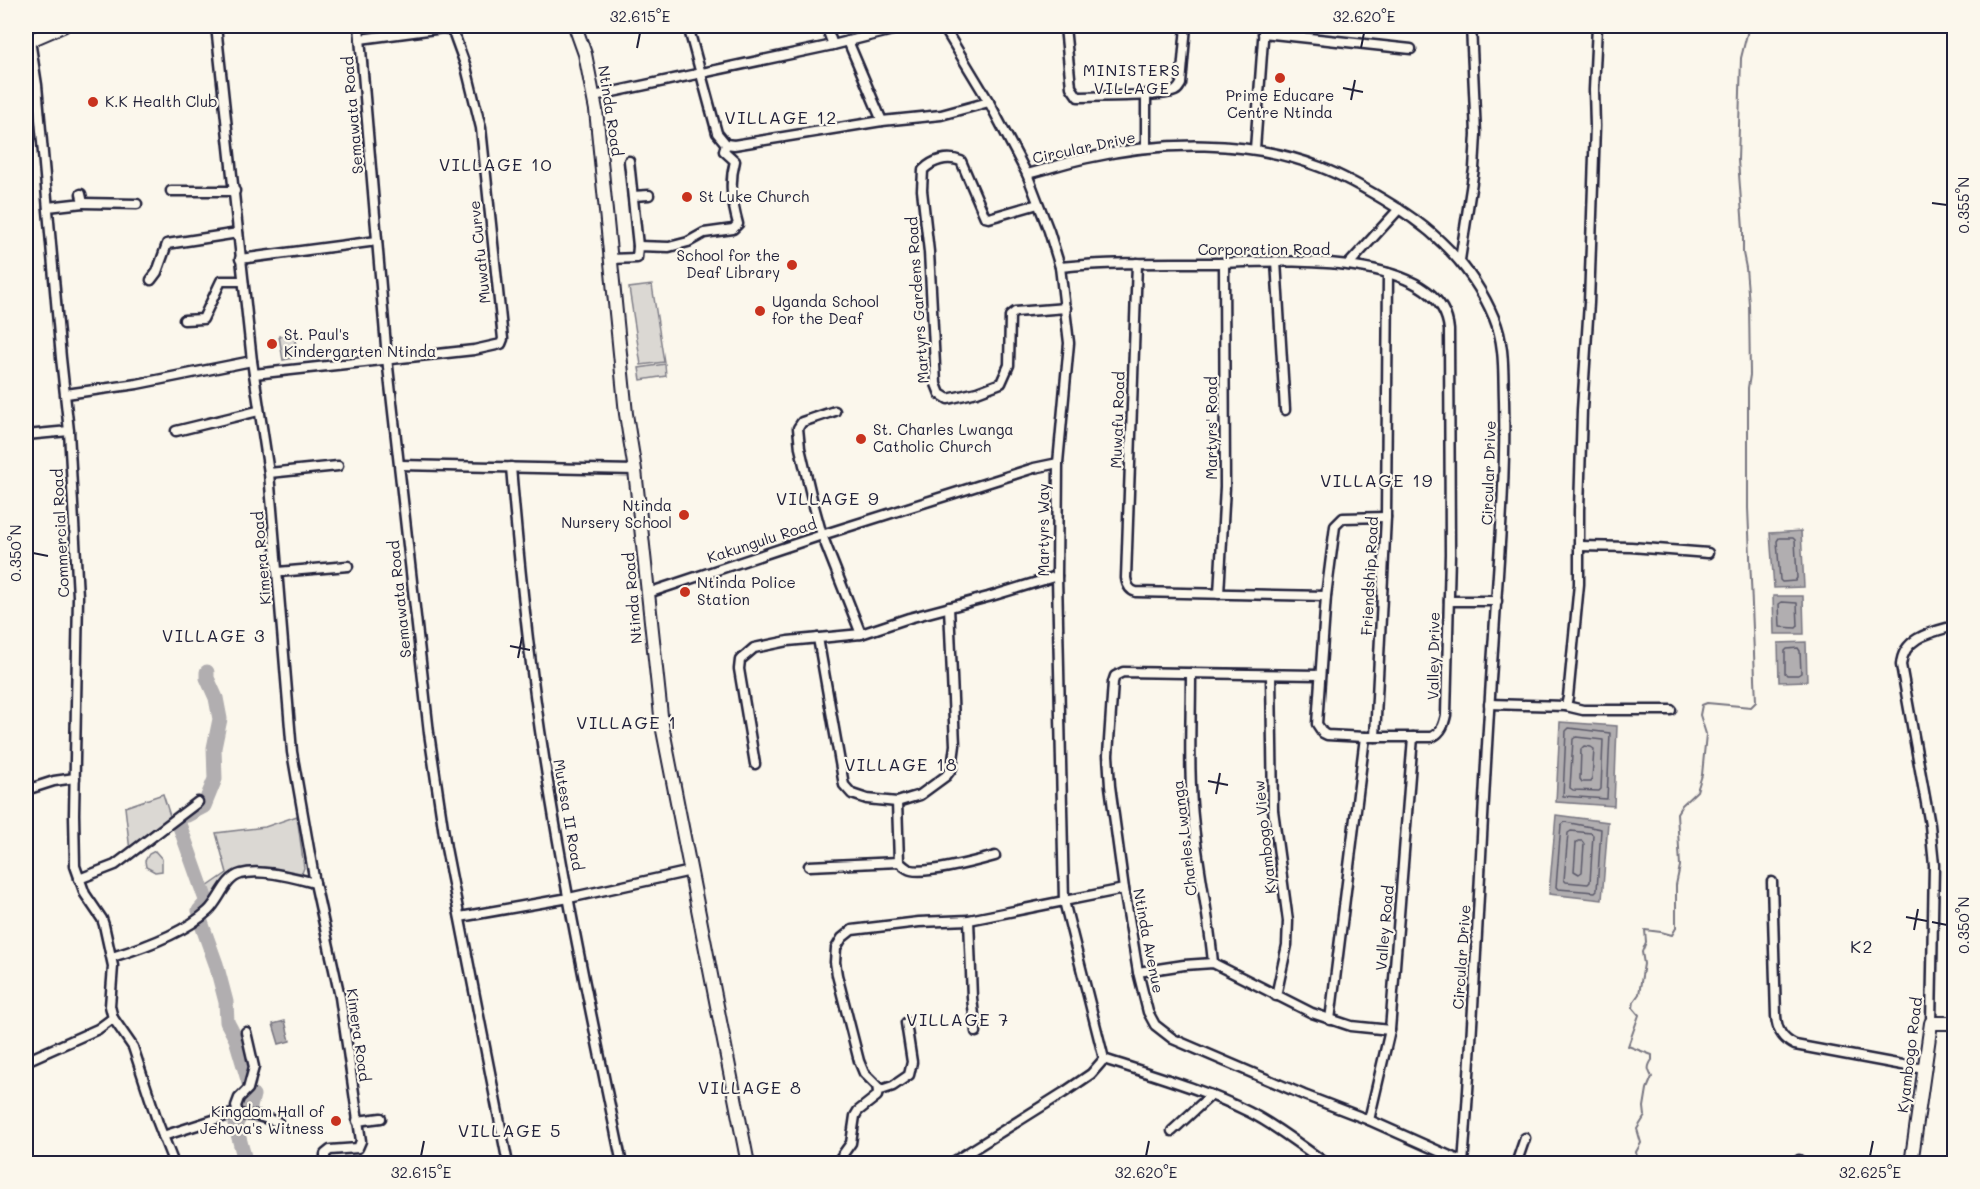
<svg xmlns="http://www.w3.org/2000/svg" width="1980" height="1189" viewBox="0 0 1980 1189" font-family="Mali,sans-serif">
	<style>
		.green { fill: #dbd8d3; stroke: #7e7d87; stroke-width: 1.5 }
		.water { fill: #b1aeb0; stroke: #787681; stroke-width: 1.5 }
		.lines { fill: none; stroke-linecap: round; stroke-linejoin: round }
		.shore { stroke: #5b5a6a; stroke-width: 1.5 }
		.stream { stroke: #787681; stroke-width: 2 }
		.river { stroke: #b1aeb0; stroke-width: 15 }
		.street-casing { stroke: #22223b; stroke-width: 13 }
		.secondary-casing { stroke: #22223b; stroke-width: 16 }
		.street { stroke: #fbf7ec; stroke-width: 8 }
		.secondary { stroke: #fbf7ec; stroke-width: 12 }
		.ticks { fill: none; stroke: #22223b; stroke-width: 2 }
		.poi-dot { fill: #c8321e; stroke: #fbf7ec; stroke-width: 2 }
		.labels { text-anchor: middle; stroke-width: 4.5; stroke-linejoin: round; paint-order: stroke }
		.poi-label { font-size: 15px; fill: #22223b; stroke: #fbf7ec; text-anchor: start }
		.street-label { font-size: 15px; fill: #22223b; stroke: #fbf7ec }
		.neighbourhood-label { font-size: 16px; letter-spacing: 1.5px; fill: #22223b; stroke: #fbf7ec }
		.quarter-label { font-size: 18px; letter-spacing: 1.5px; fill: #22223b; stroke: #fbf7ec }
		.neatline { fill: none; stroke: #22223b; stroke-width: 2 }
		.ticks-label { font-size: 15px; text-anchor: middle; fill: #22223b }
	</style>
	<rect width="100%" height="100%" fill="#fbf7ec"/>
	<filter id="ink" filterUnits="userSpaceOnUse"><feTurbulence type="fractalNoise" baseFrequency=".0167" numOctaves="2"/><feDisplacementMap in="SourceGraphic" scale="12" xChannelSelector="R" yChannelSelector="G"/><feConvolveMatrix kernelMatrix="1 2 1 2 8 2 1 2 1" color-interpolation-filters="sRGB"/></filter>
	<g filter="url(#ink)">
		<g class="green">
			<path d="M652,285L664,362L641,365L629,288Z"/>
			<path d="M294,335L298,357L283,360L279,336Z"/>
			<path d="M665,364L666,376L641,380L639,368Z"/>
			<path d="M163,794L171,819L130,851L125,807Z"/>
			<path d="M297,816L304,868L302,873L248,867L234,873L210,905L204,889L227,873L216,833L265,827Z"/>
			<path d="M155,851L162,859V871L155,872L146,867L145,861L149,854Z"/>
		</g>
		<g class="water">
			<path d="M1801,531L1804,587L1774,588L1770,533Z"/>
			<path d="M1773,596H1803L1804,634H1774Z"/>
			<path d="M1806,642L1807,681L1779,682L1778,643Z"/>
			<path d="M1560,722L1617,726L1614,806L1556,802Z"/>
			<path d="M1556,815L1608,822L1602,900L1549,894Z"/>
			<path d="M285,1021L290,1041L279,1044L273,1024Z"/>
		</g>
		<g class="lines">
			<g class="shore">
				<path d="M1779,538H1793L1795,540L1797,578L1795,581L1782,582L1780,580L1777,541Z"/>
				<path d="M1782,602L1797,603L1798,626L1796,628L1780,627L1779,604Z"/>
				<path d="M1798,648L1800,651L1801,673L1798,675H1787L1785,673V651L1787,649Z"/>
				<path d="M1569,728L1610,733L1607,799L1563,796L1566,731Z"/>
				<path d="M1576,737L1603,740L1601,789L1599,791L1573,790L1570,788L1573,739Z"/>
				<path d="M1584,746L1591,747L1594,749L1592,779L1590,782H1582L1580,779L1581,749Z"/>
				<path d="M1565,822L1601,829L1597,890L1595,892L1558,889L1556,887L1561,825Z"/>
				<path d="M1571,831L1591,833L1593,835L1590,882L1588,884L1566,882L1564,880L1568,833Z"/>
				<path d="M1578,841H1582L1584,844L1582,872L1579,874L1574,871L1576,843Z"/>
			</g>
			<path class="stream" d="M1638,1164L1636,1152L1641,1143L1637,1129L1645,1116L1644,1107L1647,1089L1652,1077C1648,1070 1647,1067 1652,1060V1055L1628,1046L1639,1015L1633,1008L1634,1001L1639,994L1644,964L1642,952L1646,942L1645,930L1661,932L1672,935L1676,928V885L1680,866L1677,813L1682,805L1697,791L1702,775L1706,734L1700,715L1702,705L1707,703L1751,707L1756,702L1748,508V388L1750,375L1749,304L1746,268L1743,253V229L1738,160L1741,58L1749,26"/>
			<g class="river">
				<path d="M187,815L204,806L215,779L214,748L220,719L216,698L207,678V672"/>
				<path d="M179,824L206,900L205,904L199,911"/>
				<path d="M201,922L216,964L226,1002L227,1022L236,1039L249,1083"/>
				<path d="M249,1111L253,1095"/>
				<path d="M238,1120L235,1123L246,1164"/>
			</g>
			<g class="street-casing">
				<g id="street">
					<path d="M216,26L252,361L269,473L292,752L315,883L340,997L361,1141L358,1148L330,1150L325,1154V1164"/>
					<path d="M359,26L387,358L429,733L446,848L508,1164"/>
					<path d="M688,26L717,133L726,144L734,145L882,121L941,115L989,102"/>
					<path d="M826,26L833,45"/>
					<path d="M943,26L989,102L1027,174L1049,231L1060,267L1069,343L1058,463L1057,576L1064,901L1104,1059"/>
					<path d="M1065,27L1071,87L1078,97C1096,96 1163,97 1175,91C1179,89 1179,87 1181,84L1186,26"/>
					<path d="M1263,33L1411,49"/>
					<path d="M30,40L37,85L61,358L69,431L78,596L74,814L75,866L85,894L102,919L104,925L113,966L110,1006L113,1018L133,1047L158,1123L174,1164"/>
					<path d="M848,41L882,121"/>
					<path d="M1146,94V148"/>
					<path d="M594,96L833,45L908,26"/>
					<path d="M1255,149L1264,26"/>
					<path d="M629,161L638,246"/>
					<path d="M1027,174C1047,169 1067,162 1087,158C1162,141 1248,139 1320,167C1346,177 1370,191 1394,206C1438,233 1474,270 1494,318C1505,344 1503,373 1504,400C1506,483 1498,567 1493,650C1481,821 1476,993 1463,1164"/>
					<path d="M171,191H235"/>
					<path d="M633,196L649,195"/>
					<path d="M83,203L137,204"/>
					<path d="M1038,204L989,218L985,217L961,161C947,156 933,160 923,170L922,190L929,252L936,384L940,394L948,399L977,392L1001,383L1009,365L1010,316L1015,312L1066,308"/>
					<path d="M48,207L83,203L81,194"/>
					<path d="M240,259L377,241"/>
					<path d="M610,259L637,258L638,246L669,247L688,242L704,233L733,229L738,224C732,202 729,183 735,161L724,151L726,144"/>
					<path d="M1460,260L1474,169L1476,134L1471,26"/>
					<path d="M1276,261L1285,410"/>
					<path d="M1137,263L1126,578C1127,585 1129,590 1136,592L1326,596"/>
					<path d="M1348,265L1399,209"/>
					<path d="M1060,267C1111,262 1163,263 1214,263C1270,262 1442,248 1449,330L1450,554L1446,715C1444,724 1442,732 1432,737H1365L1327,735L1323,733L1317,724L1326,596L1335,526L1343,518L1386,517"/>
					<path d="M151,280L157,272L167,244L238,233"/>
					<path d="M184,320L203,319L221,281H243"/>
					<path d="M254,374L474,350L501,344L503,339L481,128L466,67L454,34L449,29L443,28L360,39"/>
					<path d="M66,394L137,384L252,361"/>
					<path d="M835,411L802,422L798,428L800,448L812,499L822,535L861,634"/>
					<path d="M176,431L258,411"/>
					<path d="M26,435L69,431"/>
					<path d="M400,465L635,470"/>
					<path d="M511,467C519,564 529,661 544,757C565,893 594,1028 622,1164"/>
					<path d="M269,473L338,466"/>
					<path d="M1579,546L1631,547L1708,553"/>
					<path d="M278,572L348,566"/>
					<path d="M648,593L822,535L1034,468L1058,463"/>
					<path d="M1219,594L1225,487L1224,263"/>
					<path d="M1449,601H1497"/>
					<path d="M818,638L844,785L852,794L867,799L897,802L920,795L946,776L952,768L955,745L949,607"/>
					<path d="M1191,673C1191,724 1188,775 1194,826C1199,872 1209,917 1213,963"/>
					<path d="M1271,675L1273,810L1288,921L1287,945L1276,996"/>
					<path d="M1320,675L1123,672L1115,676L1113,682L1108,755L1110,786L1124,889L1138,972L1148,1012L1155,1025L1173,1039L1304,1095L1369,1120L1463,1162"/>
					<path d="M1489,704L1566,706L1568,697L1579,584V510L1582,410L1589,303L1595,126L1594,90L1597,26"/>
					<path d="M1566,706L1583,710H1671"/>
					<path d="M1375,737L1386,517L1388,273"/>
					<path d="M755,764L739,669L740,660L754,648L788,641L861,634L909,618L988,597L1057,576"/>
					<path d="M26,790L54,781L75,778"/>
					<path d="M897,802L899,862C903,865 906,869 911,870C927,874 977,861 995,856"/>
					<path d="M809,866L899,862"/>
					<path d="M79,879L115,865L198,802"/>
					<path d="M1772,882L1776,1016C1777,1030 1782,1039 1795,1045L1924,1069"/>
					<path d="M460,917L569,898L691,871"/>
					<path d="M969,920L972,998L976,1032"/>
					<path d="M112,957C142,948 184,933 208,911C220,900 225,878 241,874C261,868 295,878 315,883"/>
					<path d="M1138,972L1184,965L1213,963L1312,1013L1351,1026L1390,1030"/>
					<path d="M1330,1020L1365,737"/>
					<path d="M1931,1023L1934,865L1930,825L1901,665C1903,637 1932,632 1954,626"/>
					<path d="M1104,1059C1153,1075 1203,1089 1249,1112C1277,1126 1301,1146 1327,1164"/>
					<path d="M26,1061L98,1029L113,1018"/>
					<path d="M878,1091L893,1086L909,1075L912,1062L906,1023"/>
					<path d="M238,1114L236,1106L239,1098L248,1089L254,1067L246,1032"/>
					<path d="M1369,1120L1390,1030L1413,737"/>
					<path d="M357,1121L381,1118"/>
					<path d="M1172,1131L1211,1095"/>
					<path d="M163,1136L232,1114L258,1116L278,1122"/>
					<path d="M836,1164L851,1143L855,1116L858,1111L877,1096L878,1091L877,1086L864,1073L859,1061L837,975L835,962L836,948L842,938L852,930L919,922L969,920L1124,889"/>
					<path d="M950,1164L1063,1093L1091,1074L1104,1059"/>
					<path d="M1516,1164L1525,1138"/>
					<path d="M1795,1164L1799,1160"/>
				</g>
			</g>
			<g class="secondary-casing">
				<g id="secondary">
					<path d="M575,26L585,54L596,110L626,414L635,470L662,725L748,1164"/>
					<path d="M26,42L63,26"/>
					<path d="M1911,1164L1931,1023H1954"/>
				</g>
			</g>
			<use href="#street" class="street"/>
			<use href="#secondary" class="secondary"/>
		</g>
	</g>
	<path class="ticks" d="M637,48L640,33M1361,48L1364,33M1343,88L1363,92M1351,100L1355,80M1932,203L1947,205M33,553L48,556M510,646L530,650M518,658L522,637M1208,781L1228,785M1216,794L1220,773M1906,917L1927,921M1932,922L1947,925M1914,930L1918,909M421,1156L424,1141M1146,1156L1149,1141M1870,1156L1873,1141"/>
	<g class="poi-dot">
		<circle cx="1280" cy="78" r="6"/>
		<circle cx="93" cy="102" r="6"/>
		<circle cx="687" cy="197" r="6"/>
		<circle cx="792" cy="265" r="6"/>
		<circle cx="760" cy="311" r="6"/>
		<circle cx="272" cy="344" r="6"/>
		<circle cx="861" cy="439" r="6"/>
		<circle cx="684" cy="515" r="6"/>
		<circle cx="685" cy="592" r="6"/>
		<circle cx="336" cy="1121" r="6"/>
	</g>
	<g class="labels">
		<g class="poi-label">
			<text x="1280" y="101" text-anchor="middle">Prime Educare<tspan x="1280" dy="17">Centre Ntinda</tspan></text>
			<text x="105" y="107">K.K Health Club</text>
			<text x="699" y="202">St Luke Church</text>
			<text x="780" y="261" text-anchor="end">School for the<tspan x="780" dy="17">Deaf Library</tspan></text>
			<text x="772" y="307">Uganda School<tspan x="772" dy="17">for the Deaf</tspan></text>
			<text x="284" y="340">St. Paul's<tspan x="284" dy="17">Kindergarten Ntinda</tspan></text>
			<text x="873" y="435">St. Charles Lwanga<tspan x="873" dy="17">Catholic Church</tspan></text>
			<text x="672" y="511" text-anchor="end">Ntinda<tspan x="672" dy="17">Nursery School</tspan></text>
			<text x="697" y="588">Ntinda Police<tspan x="697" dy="17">Station</tspan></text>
			<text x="324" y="1117" text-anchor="end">Kingdom Hall of<tspan x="324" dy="17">Jehova's Witness</tspan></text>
		</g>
		<g class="street-label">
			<text transform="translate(610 111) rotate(81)" y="5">Ntinda Road</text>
			<text transform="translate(353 115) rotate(-95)" y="5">Semawata Road</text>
			<text transform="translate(1084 148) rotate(-12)" y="5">Circular Drive</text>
			<text x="1264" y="255">Corporation Road</text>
			<text transform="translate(480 252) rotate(-96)" y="5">Muwafu Curve</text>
			<text transform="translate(918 300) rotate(-94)" y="5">Martyrs Gardens Road</text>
			<text transform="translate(1118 420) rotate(-88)" y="5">Muwafu Road</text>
			<text transform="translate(1212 428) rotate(-90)" y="5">Martyrs' Road</text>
			<text transform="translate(1489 473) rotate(-88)" y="5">Circular Drive</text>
			<text transform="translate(1044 530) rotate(-90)" y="5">Martyrs Way</text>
			<text transform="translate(61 533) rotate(-93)" y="5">Commercial Road</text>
			<text transform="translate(762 541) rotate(-18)" y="5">Kakungulu Road</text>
			<text transform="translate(262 558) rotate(-95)" y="5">Kimera Road</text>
			<text transform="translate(1370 576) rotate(-87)" y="5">Friendship Road</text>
			<text transform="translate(633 598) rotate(-95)" y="5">Ntinda Road</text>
			<text transform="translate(400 599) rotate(-96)" y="5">Semawata Road</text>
			<text transform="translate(1434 656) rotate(-89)" y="5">Valley Drive</text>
			<text transform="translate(568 815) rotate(80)" y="5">Mutesa II Road</text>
			<text transform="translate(1265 837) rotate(-96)" y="5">Kyambogo View</text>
			<text transform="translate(1185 838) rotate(-97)" y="5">Charles Lwanga</text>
			<text transform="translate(1385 928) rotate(-85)" y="5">Valley Road</text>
			<text transform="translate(1148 941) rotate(79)" y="5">Ntinda Avenue</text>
			<text transform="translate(1462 957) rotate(-86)" y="5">Circular Drive</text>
			<text transform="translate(358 1035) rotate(82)" y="5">Kimera Road</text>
			<text transform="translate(1910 1055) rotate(-83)" y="5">Kyambogo Road</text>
		</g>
		<g class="neighbourhood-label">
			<text x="1132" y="76">MINISTERS<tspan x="1132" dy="18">VILLAGE</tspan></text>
		</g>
		<g class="quarter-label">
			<text x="781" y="124">VILLAGE 12</text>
			<text x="496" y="171">VILLAGE 10</text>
			<text x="1377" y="487">VILLAGE 19</text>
			<text x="828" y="505">VILLAGE 9</text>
			<text x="214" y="642">VILLAGE 3</text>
			<text x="627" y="729">VILLAGE 1</text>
			<text x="901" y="771">VILLAGE 18</text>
			<text x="1862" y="953">K2</text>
			<text x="958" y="1026">VILLAGE 7</text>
			<text x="750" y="1094">VILLAGE 8</text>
			<text x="510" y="1137">VILLAGE 5</text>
		</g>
	</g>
	<rect width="1980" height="1189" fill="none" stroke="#fbf7ec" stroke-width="66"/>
	<rect x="33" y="33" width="1914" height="1123" class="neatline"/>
	<g class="ticks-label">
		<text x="640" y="22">32.615°E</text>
		<text x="1364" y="22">32.620°E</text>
		<text transform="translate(1964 205) rotate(-90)" y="5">0.355°N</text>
		<text transform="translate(16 553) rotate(-90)" y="5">0.350°N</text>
		<text transform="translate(1964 925) rotate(-90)" y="5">0.350°N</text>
		<text x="421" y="1178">32.615°E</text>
		<text x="1146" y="1178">32.620°E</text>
		<text x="1870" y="1178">32.625°E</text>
	</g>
</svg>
